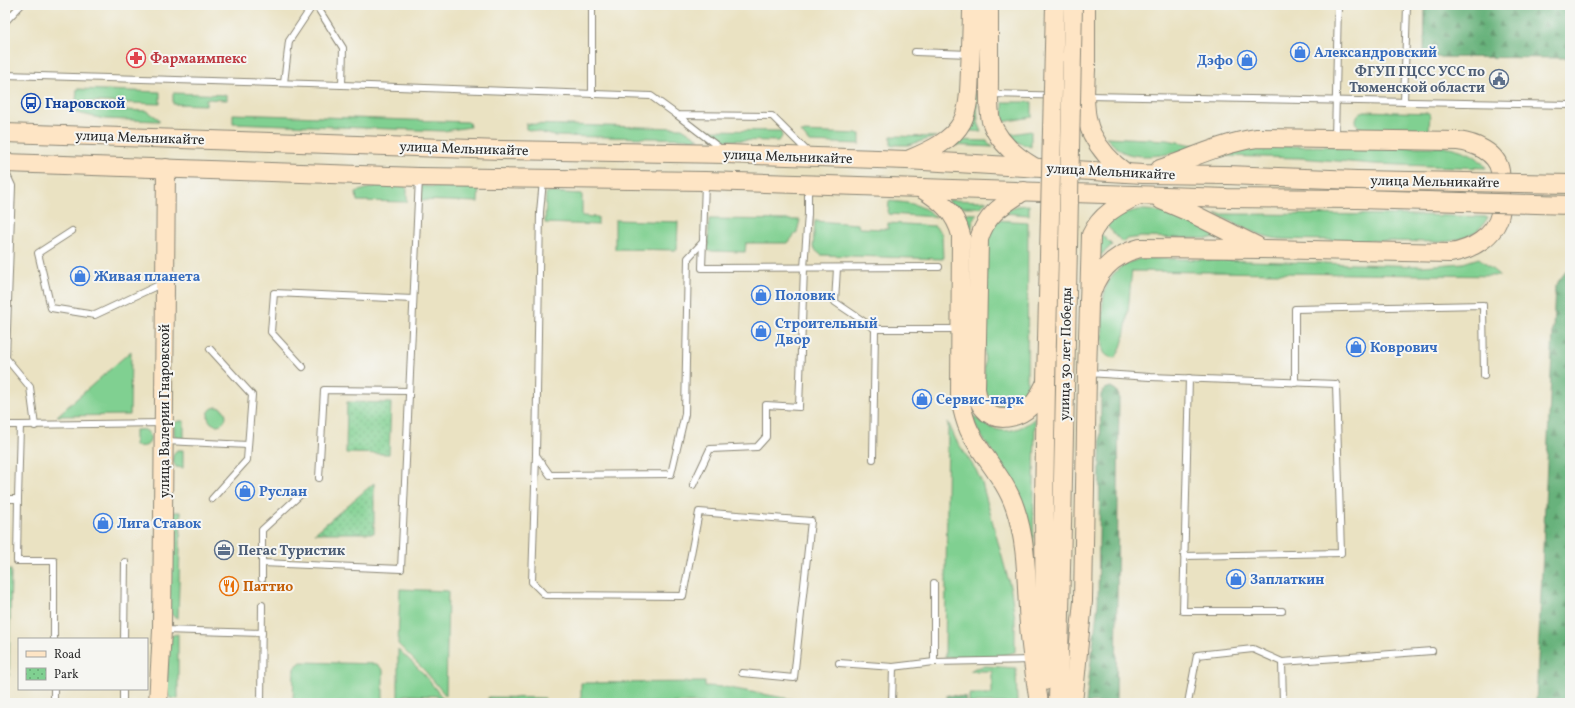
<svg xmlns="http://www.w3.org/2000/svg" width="1575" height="708" viewBox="0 0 1575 708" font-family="Vollkorn,serif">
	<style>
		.grass { fill: #80d091; stroke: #567e5e }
		.forest { fill: url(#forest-firs); stroke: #4a6e53 }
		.park { fill: url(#park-dots); stroke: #567e5e }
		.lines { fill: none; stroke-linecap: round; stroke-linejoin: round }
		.lane-casing { stroke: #8a8676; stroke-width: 8 }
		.secondary-casing { stroke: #8a8676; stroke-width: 20 }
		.lane { stroke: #fff; stroke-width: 6 }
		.secondary { stroke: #fee5c5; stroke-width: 18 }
		.secondary-bridge-casing { stroke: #8a8676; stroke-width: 20; stroke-linecap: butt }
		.secondary-bridge { stroke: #fee5c5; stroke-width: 18 }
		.labels { text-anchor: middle; stroke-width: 4; stroke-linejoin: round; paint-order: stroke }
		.shop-label { font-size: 14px; font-weight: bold; fill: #366cbe; stroke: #f6f6f2; text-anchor: start }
		.health-label { font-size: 14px; font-weight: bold; fill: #be3a42; stroke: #f6f6f2; text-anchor: start }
		.service-label { font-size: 14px; font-weight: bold; fill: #4e5e75; stroke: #f6f6f2; text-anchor: end }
		.transit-label { font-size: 14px; font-weight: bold; fill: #164399; stroke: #f6f6f2; text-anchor: start }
		.street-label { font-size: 14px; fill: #2b2b2b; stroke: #f6f6f2 }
		.food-label { font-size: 14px; font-weight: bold; fill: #c56008; stroke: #f6f6f2; text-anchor: start }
	</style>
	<defs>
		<pattern id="forest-firs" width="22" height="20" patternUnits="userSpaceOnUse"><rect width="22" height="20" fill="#68b27b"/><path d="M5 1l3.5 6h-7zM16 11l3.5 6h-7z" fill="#569165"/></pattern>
		<pattern id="park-dots" width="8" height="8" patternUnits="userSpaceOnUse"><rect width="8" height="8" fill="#80d091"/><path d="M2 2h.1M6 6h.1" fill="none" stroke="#69a977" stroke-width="1.8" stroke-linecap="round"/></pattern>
	</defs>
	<rect width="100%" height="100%" fill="#f6f6f2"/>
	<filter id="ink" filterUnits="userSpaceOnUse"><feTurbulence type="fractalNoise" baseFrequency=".025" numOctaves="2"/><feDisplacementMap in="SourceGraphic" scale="8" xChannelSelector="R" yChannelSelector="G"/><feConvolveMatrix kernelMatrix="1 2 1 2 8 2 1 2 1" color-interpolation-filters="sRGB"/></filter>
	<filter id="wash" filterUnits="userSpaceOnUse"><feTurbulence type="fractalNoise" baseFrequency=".012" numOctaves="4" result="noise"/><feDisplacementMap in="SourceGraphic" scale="16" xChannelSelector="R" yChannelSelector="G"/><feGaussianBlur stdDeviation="0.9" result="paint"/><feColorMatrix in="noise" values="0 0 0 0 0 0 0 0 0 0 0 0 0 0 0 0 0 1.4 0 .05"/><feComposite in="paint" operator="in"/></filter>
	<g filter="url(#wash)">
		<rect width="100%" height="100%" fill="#eae2c2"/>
		<g class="grass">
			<path d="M976,84L978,122L982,132L962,130Z"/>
			<path d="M77,89L160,92V104L76,101Z"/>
			<path d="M173,93L227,95V100L206,99V105L173,104Z"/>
			<path d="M1003,102H1032V117L1003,122Z"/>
			<path d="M73,108L147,111L159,119V121L104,119L73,112Z"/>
			<path d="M1365,111L1430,113L1429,131L1361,129C1353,123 1355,113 1365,111Z"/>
			<path d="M233,114L469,122L470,127L444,131L233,123Z"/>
			<path d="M526,124L682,128L699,139L555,136L526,129Z"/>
			<path d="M705,130L781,131L782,137L778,141L722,140Z"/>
			<path d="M1031,131V147L1014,141L1006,135Z"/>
			<path d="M801,132L860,134V144L809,142Z"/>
			<path d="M891,136L936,137L908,145H891Z"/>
			<path d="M1106,137L1167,140L1199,146C1179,153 1143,161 1123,152C1116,148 1111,143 1106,137Z"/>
			<path d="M955,140L987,141L993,147L950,145Z"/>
			<path d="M1252,146L1449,147C1465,151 1477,154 1486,168L1374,164L1300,158L1220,156Z"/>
			<path d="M383,184L403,185L407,189V202L357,201L356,192Z"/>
			<path d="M421,186L479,188L478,202L421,200Z"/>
			<path d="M546,192L582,194V216L598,217V225L545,223Z"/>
			<path d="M948,200L987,201L981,207H953Z"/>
			<path d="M889,201C909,203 920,203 936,217L888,214Z"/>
			<path d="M1029,205V215L1003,213L1016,206Z"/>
			<path d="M1138,210C1170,209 1198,225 1227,239L1141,237L1127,239L1122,242L1106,225L1121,214Z"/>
			<path d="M958,213L977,214L973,221L969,236Z"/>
			<path d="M1216,214L1416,215L1488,217C1478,236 1460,241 1440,242L1278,239C1255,235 1237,225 1216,214Z"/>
			<path d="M709,219L800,220L797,232L788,243H746L745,252L708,251Z"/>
			<path d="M615,220L678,222L677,250L615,249Z"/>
			<path d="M995,220L1028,222L1027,385C1022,410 995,413 984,389L987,238Z"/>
			<path d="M815,221L858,224L859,228L888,229V223L935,226L942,234L943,259L821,255L813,248Z"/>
			<path d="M1100,233L1112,245L1102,254L1094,264Z"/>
			<path d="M1145,258L1422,266L1463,263L1479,258L1500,276L1132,271C1129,288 1128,350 1114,358C1108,357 1104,355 1103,349C1103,309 1094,267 1145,258Z"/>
			<path d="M131,351L130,415L57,416Z"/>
			<circle cx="217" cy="416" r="9"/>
			<path d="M970,412C990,433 1012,438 1035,418L1033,560L1013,482L978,431Z"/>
			<path d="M178,421H184V439H177L174,434V424Z"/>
			<path d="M948,422L956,440L976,470L982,483L1011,590L1015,620V652L998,657H945Z"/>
			<path d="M135,430C138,430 143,429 145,430C152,433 152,444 145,446C142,447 138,446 135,446Z"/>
			<path d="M177,450H183V468L176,467C172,461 171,455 177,450Z"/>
			<path d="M173,512H181L178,618L173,616L168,610L169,517Z"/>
			<path d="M400,589L448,591L446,696L426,672L398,644Z"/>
			<path d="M178,634V699L170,698L167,693V641L173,635Z"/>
			<path d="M398,649L424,674L444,700H439L438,696L404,695L403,703H398Z"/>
			<path d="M301,662L377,664L383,670V703H293L294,668Z"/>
			<path d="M985,666L1016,668L1017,703H969V694H992V671H970L975,668Z"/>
			<path d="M705,682V686L724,687L812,703H581V683Z"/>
			<path d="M488,697L545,698L543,703H489Z"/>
		</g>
		<g class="forest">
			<path d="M1425,5H1570V58L1424,57Z"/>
			<path d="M1570,269V703H1536L1555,286L1567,270Z"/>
			<path d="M1111,387L1116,390L1119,396L1116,703H1086L1098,604L1101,395L1104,389Z"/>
			<path d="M947,695L965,697L966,703H947Z"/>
		</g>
		<g class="park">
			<path d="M347,402L391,403L389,454L346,453Z"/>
			<path d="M374,483V533H315Z"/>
			<path d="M5,570H11L9,676H5Z"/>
			<path d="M439,700L485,702V703H438Z"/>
		</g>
	</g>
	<g filter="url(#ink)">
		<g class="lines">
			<g class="lane-casing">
				<g id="lane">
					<path d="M316,5L343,48L342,85"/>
					<path d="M5,22L21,5"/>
					<path d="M915,52L970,54"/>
					<path d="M5,75L342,85L651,96L677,115L772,116L809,153"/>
					<path d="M284,83L289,41L313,5"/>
					<path d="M592,94V5"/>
					<path d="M990,94L1071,96"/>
					<path d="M1088,96L1570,105"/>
					<path d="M1404,102L1407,5"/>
					<path d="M677,115L721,149"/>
					<path d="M1335,138L1338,5"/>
					<path d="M5,171L12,186L6,358L30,387L35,426"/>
					<path d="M543,181L540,212L536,455L550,475L671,474L685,414L688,258L703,242"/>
					<path d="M705,183L702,268L939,267"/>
					<path d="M72,231L38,253L51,308L95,315L163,283"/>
					<path d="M837,268L835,302L875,329"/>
					<path d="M210,349L252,395L247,460L212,499"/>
					<path d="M303,367L271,332L274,293L413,299"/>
					<path d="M1088,373L1150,377L1336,384L1341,553L1184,556"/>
					<path d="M1189,378L1183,611H1282"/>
					<path d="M1295,383V309L1483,305L1484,376"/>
					<path d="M5,425H20"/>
					<path d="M166,441L248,445"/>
					<path d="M536,455L532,582L545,595L683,596L699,512L811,521L794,678L742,673"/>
					<path d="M873,459L875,329H959"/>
					<path d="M319,478L324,390L409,391"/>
					<path d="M693,485L710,449L757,447L766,437V405L799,407L804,268L808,214V185"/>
					<path d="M5,499H18L20,425L163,423"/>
					<path d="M18,499L17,561H54V639"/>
					<path d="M262,563L401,569L419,178"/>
					<path d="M262,579V530L300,495"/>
					<path d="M934,583V662"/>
					<path d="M164,630L262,633"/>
					<path d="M124,639L125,562"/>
					<path d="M839,663L893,667"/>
					<path d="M54,703V689"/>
					<path d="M123,703V689"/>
					<path d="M261,703L262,605"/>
					<path d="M892,703L893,667L934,662L1031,660"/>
					<path d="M1188,703L1197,655L1253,649L1282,662"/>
					<path d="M1283,703L1282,662L1432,651"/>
				</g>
			</g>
			<g class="secondary-casing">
				<g id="secondary">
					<path d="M989,5C989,29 989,54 989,78C989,92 988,108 991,121C998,142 1015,156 1034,167"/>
					<path d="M1086,5C1086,27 1086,48 1086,70C1085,90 1083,115 1092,134C1100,150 1112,163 1126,173"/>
					<path d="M5,133L501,150L727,154L907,160L1143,174L1228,175L1357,180"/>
					<path d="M910,159C929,151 952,141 962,122C970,106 969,87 970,70C971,48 972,27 972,5"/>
					<path d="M5,163L419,177L705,181L1227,198L1358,199"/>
					<path d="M922,189C941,201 955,212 961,235L960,398C962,409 964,419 969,430C982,457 1005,478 1015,508C1028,545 1026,586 1029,625C1031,651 1035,677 1039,703"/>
					<path d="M1024,191C1003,205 987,213 979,239L976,389C977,396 979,404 984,409C996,424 1019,418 1031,406C1038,400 1042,390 1046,382"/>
					<path d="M1161,200L1189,212L1257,246"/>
					<path d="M1089,303C1094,274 1112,255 1140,248L1263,249L1450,253C1471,250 1495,237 1500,214C1502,207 1500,197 1500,190C1500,184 1501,177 1500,171C1497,152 1474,143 1458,141L1257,138C1223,143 1192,158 1160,169"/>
					<path d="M1045,681L1044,503L1046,385"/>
					<path d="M158,703L162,630L166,168"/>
					<path d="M1058,703L1065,389"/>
					<path d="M1073,703L1083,601L1087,373L1091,235C1100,215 1118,205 1137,196"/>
				</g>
			</g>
			<use href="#lane" class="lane"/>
			<use href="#secondary" class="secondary"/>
			<g class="secondary-bridge-casing">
				<g id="secondary-bridge">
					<path d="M1357,180L1570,184"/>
					<path d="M1358,199L1570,205"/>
					<path d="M1046,382L1055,5"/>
					<path d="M1065,389L1073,5"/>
				</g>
			</g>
			<use href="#secondary-bridge" class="secondary-bridge"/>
		</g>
	</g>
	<defs>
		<g id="shop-ring" transform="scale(1)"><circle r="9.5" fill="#f6f6f2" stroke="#3f7fe0" stroke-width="1.5"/><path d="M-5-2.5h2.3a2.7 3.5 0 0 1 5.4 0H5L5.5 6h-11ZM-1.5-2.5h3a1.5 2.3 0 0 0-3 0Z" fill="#3f7fe0"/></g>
		<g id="pharmacy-ring" transform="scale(1)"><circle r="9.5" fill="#f6f6f2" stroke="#e0444e" stroke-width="1.5"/><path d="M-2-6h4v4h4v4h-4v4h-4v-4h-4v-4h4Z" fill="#e0444e"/></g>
		<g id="civic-ring" transform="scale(1)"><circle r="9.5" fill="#f6f6f2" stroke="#5c6f8a" stroke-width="1.5"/><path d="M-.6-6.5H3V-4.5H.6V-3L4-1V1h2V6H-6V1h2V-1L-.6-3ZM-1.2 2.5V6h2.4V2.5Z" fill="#5c6f8a"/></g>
		<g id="bus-ring" transform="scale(1)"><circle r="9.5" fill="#f6f6f2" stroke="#1a4fb4" stroke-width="1.5"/><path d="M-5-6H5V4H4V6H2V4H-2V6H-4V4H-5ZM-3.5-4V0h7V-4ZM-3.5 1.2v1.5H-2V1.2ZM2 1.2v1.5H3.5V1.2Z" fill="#1a4fb4"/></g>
		<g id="office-ring" transform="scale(1)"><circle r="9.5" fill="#f6f6f2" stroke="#5c6f8a" stroke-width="1.5"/><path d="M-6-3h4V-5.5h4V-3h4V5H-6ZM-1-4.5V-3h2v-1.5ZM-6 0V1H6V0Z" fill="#5c6f8a"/></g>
		<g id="restaurant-ring" transform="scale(1)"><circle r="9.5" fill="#f6f6f2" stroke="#e8710a" stroke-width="1.5"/><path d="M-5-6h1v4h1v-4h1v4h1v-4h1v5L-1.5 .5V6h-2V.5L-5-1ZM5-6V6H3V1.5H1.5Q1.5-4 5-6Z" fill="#e8710a"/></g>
	</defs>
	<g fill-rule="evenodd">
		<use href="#shop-ring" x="1300" y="52"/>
		<use href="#pharmacy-ring" x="136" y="58"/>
		<use href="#shop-ring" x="1247" y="60"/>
		<use href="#civic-ring" x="1499" y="79"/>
		<use href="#bus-ring" x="31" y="103"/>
		<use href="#shop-ring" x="80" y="276"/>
		<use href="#shop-ring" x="761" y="295"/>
		<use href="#shop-ring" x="761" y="331"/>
		<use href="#shop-ring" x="1356" y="347"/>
		<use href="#shop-ring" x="922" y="399"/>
		<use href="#shop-ring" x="245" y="491"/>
		<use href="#shop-ring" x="103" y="523"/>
		<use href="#office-ring" x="224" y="550"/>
		<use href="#shop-ring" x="1236" y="579"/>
		<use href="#restaurant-ring" x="229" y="586"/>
	</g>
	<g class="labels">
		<g class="shop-label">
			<text x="1314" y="57">Александровский</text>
			<text x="1233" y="65" text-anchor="end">Дэфо</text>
			<text x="94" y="281">Живая планета</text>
			<text x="775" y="300">Половик</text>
			<text x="775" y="328">Строительный<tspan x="775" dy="16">Двор</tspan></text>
			<text x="1370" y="352">Коврович</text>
			<text x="936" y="404">Сервис-парк</text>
			<text x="259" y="496">Руслан</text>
			<text x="117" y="528">Лига Ставок</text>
			<text x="1250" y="584">Заплаткин</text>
		</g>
		<g class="health-label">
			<text x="150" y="63">Фармаимпекс</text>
		</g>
		<g class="service-label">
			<text x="1485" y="76">ФГУП ГЦСС УСС по<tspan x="1485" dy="16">Тюменской области</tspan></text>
			<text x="238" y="555" text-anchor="start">Пегас Туристик</text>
		</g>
		<g class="transit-label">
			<text x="45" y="108">Гнаровской</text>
		</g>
		<g class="street-label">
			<text transform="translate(140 137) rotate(2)" y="5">улица Мельникайте</text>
			<text transform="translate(464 148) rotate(2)" y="5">улица Мельникайте</text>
			<text transform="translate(788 156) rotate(2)" y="5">улица Мельникайте</text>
			<text transform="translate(1111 171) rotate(3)" y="5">улица Мельникайте</text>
			<text transform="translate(1435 181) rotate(1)" y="5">улица Мельникайте</text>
			<text transform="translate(1065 354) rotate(-89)" y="5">улица 30 лет Победы</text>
			<text transform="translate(164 411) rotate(-90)" y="5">улица Валерии Гнаровской</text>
		</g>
		<g class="food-label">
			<text x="243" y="591">Паттио</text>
		</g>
	</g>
	<rect width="1575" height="708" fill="none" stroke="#f6f6f2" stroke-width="20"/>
	<rect x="18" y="638" width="130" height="52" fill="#f6f6f2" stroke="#a5a5a2"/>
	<rect x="26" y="651" width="20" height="6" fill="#fee5c5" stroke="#a5a5a2"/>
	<text x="54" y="658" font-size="12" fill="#2b2b2b">Road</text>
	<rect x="26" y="668" width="20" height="12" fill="url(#park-dots)" stroke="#a5a5a2"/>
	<text x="54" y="678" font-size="12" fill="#2b2b2b">Park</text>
</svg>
